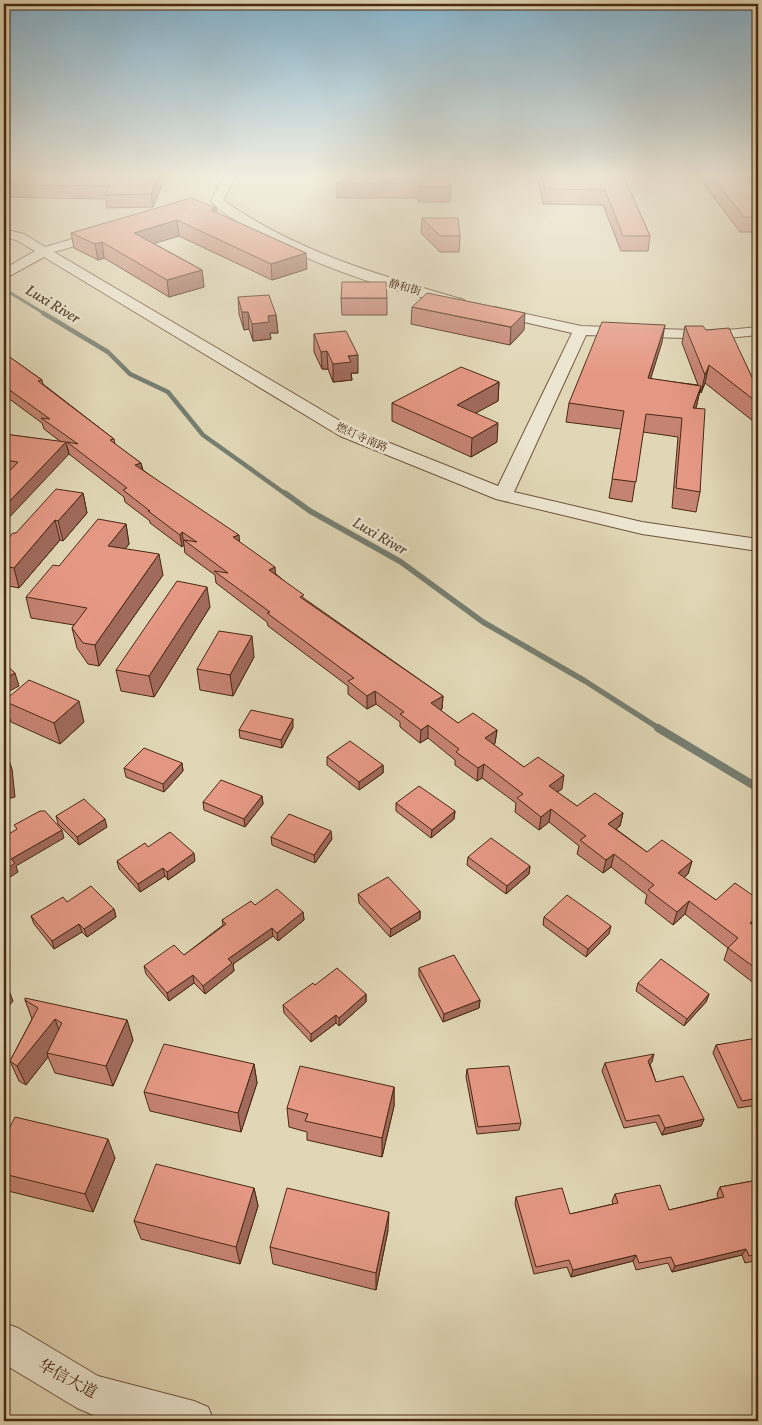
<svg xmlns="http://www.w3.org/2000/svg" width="762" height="1425" viewBox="0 0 762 1425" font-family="Vollkorn,'Noto Serif SC',serif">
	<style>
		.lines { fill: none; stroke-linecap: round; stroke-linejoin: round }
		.stream-far3 { stroke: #767f72; stroke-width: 3 }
		.stream-far2 { stroke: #767f72; stroke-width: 4.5 }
		.stream-far1 { stroke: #767f72; stroke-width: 5.5 }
		.stream { stroke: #767f72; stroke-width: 8 }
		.minor-casing { stroke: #6f543c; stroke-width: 2 }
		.minor { fill: #ece5d0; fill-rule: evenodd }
		.wall { fill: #c58372; stroke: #492913 }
		.shaded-wall { fill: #a06a5c; stroke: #492913 }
		.building { fill: #e59884; stroke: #492913 }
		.labels { text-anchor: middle; stroke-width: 5; stroke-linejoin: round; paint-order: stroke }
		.far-street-label { font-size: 11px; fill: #492913; stroke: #ece5d0 }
		.water-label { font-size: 15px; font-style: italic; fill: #584633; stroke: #ece5d0 }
		.near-street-label { font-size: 16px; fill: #492913; stroke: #ece5d0 }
	</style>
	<rect width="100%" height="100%" fill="#e1d7b6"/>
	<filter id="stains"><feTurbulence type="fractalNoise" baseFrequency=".004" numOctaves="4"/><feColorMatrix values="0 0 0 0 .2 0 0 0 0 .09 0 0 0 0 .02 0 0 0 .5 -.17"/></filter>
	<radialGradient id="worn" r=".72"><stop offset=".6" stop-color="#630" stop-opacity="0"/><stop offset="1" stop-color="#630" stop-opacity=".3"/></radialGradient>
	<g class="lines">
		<path class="stream-far3" d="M4,289L45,314"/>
		<path class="stream-far2" d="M43,313L108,352L130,374L168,392L203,435L287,495"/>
		<path class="stream-far1" d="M285,493L310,511L401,562L483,622L585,681L660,729"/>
		<path class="stream" d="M658,728L758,788"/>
		<g class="minor-casing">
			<g id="minor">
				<path d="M226,174H237L223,200C296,252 379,275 464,300L466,303L464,306L459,307C387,289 312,266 248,228C236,221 220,212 211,201Z"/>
				<path d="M4,229L24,234L45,247L103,230L107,231L109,234L107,237L54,252L352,428L498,486L572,333L489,314L487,311L489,308L494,307L581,326L717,331L758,327V335L717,339L586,335L514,492L642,522L758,539V551L642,534L496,499L340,436L44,257L4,279V269L35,251L16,240L4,237Z"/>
				<path d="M4,1323L18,1328L98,1376L194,1401L208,1407L214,1421H119L91,1414L77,1408L4,1364Z"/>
			</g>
		</g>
		<use href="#minor" class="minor"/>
	</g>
	<g class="wall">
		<path d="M4,174H166L153,207L107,208L106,199L4,197Z"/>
		<path d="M353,174L451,187L450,202H419L418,198H337V183Z"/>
		<path d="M537,174H623L650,236L648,251H621L603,205L543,204Z"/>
		<path d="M696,174H758V232H740Z"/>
		<path d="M217,213L307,269L272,280L179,236L153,243L202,270L204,287L169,297L104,258L98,260L74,248L71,233Z"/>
		<path d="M422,218L460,236L459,252H440L421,233Z"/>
		<path d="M238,297L276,315L278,333H270L271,339L253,341L249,329L244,330L239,314Z"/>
		<path d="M341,298H387V315H342Z"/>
		<path d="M412,307L524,330L510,345L411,324Z"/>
		<path d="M685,326L758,390V425L705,383L701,393L700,390L696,408L700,492L696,512L672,508L678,437L643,432L632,502L609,498L621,429L566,422L569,403L662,342L650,379L698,385L682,343Z"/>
		<path d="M758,326V348L754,343Z"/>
		<path d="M314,334L358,373H351L352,380L333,382L328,369H322L314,352Z"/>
		<path d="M4,353L42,380L43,384L114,439L115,444L141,463L143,470L239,542L305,599L443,696L442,709L440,710L458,723L497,730L495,743L494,745L524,767L562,789L557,792L577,806L623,813L620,826L616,829L647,852L692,861L688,874L684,878L716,900L758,929V980L755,984L724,960L728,948L685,914L673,925L645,903L647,895L611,867L603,873L577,854L579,846L549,822L539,830L515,812L516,803L482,778L477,781L455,765V760L428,738L420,743L400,727V722L376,704L367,709L348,694V686L268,626L267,622L216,583L215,575L185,553L184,545L182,547L150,523V521L125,502L124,497L69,454L67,446L69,454L8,472H4V434L61,442L44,429L42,423L4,395Z"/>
		<path d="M499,382L498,401L475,413L497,442L471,457L392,421V403Z"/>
		<path d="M83,493L87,513L63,541L60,540L19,588L4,585V543L16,533Z"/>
		<path d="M126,524L129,544L125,549L163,575L99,666L88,664L77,648L72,628L74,625L31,618L26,597L59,566Z"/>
		<path d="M210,607L154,697L121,691L116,670Z"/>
		<path d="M254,657L233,696L200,690L197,669Z"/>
		<path d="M4,701L84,722L60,744L11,722Z"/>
		<path d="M293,727L282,748L240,738L239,730Z"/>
		<path d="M327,757L383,765V773L359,790L327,765Z"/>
		<path d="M182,763L183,771L164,792L126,777L124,768Z"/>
		<path d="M262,796L263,804L245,827L204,810L203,802Z"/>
		<path d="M396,803L455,811L454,819L431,838L396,811Z"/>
		<path d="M56,816L107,827L79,845L58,824Z"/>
		<path d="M271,837L332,839L315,863L272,845Z"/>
		<path d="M148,847L195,861L168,880L165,876L140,892L119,869L117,861Z"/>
		<path d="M468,857L530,866L529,874L506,894L467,865Z"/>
		<path d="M358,894L420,911V919L390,937L359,903Z"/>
		<path d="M255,905L303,912L304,920L278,941L273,936L233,964L234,971L205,994L194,983L169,1001L146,974L144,966L184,955L223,925L222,920Z"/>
		<path d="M114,909L116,917L87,937L82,932L54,949L34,924L31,916Z"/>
		<path d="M544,917L609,934L586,957L543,925Z"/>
		<path d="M419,968L480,1000L479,1008L443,1022L419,976Z"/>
		<path d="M638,983L709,994L706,1002L684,1026L636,991Z"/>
		<path d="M366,994V1002L339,1026L336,1023L311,1042L284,1013L283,1005Z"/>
		<path d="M25,1000L127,1020L133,1040L113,1086L55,1073L48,1057L26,1085L19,1081L10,1061L32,1019Z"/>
		<path d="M758,1041V1105L738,1108L713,1053L716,1045Z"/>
		<path d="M652,1062L650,1064L656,1082L704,1119L701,1126L662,1135L656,1122L624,1128L602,1071L605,1063Z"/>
		<path d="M254,1064L257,1083L241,1132L150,1111L144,1092Z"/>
		<path d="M467,1069L521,1123L519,1130L477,1134L466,1077Z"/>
		<path d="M394,1087V1106L382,1157L307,1140V1132L289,1127L287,1108Z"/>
		<path d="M4,1139L115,1158L93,1212L4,1190Z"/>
		<path d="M758,1180V1260L745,1263L742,1255L672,1272L668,1263L636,1270L633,1261L571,1277L567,1267L534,1274L515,1204L516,1197L570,1214L613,1204L612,1201L615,1194L669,1210L718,1198L717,1194L720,1187Z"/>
		<path d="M254,1188L258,1206L240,1264L141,1239L134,1221Z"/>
		<path d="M388,1230L376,1290L273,1264L270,1247Z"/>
	</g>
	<g class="shaded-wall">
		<path d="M160,174H166L153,207L151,194Z"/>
		<path d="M216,208L218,224L211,210Z"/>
		<path d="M177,220L179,236L136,249L134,233Z"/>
		<path d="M102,242L104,258L98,260L95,244Z"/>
		<path d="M306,253L307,269L272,280L271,264Z"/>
		<path d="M202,270L204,287L169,297L167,280Z"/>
		<path d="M242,312H248L249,329L244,330Z"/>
		<path d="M525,313L524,330L510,345L511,327Z"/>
		<path d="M276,315L278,333H270L271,339L253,341L252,324L268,316Z"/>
		<path d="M665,325L662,342L645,397L648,378Z"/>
		<path d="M327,351L328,369H322L321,352Z"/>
		<path d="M358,355V373H351L352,380L333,382V364L348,356Z"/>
		<path d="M709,365L705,383L701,393L705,375Z"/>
		<path d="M499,382L498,401L456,424L457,405Z"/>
		<path d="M701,386L697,404L689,427L693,408Z"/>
		<path d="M498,423L497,442L471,457L472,438Z"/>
		<path d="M66,442L69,454L4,523V507Z"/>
		<path d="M141,463L143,475L135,465Z"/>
		<path d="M83,493L87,513L63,541L58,521Z"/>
		<path d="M55,520L60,540L19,588L14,568Z"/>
		<path d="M126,524L129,544L112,566L108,546Z"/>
		<path d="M182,532L184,545L182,547L180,535Z"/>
		<path d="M239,535L240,547L233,537Z"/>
		<path d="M159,554L163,575L99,666L95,645Z"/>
		<path d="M275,567L276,580L269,570Z"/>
		<path d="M207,587L210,607L154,697L149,676Z"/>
		<path d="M252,636L254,657L233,696L230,675Z"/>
		<path d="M15,673L19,686L4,694V679Z"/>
		<path d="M375,691L376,704L367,709V696Z"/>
		<path d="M443,696L442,709L430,716L431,703Z"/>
		<path d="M79,701L84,722L60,744L54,723Z"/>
		<path d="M293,719V727L282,748L281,740Z"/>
		<path d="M428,725V738L420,743L421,730Z"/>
		<path d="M497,730L495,743L483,752L485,738Z"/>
		<path d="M5,748L12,769L15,797L4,800V777Z"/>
		<path d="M182,763L183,771L164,792L163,784Z"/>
		<path d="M484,764L482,778L477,781L478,768Z"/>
		<path d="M383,765V773L359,790V782Z"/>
		<path d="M564,775L562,789L547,799L549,786Z"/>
		<path d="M262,796L263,804L245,827L244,819Z"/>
		<path d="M551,809L549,822L539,830L541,817Z"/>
		<path d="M455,811L454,819L431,838L432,830Z"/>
		<path d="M623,813L620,826L606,837L608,824Z"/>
		<path d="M105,819L107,827L79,845L77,837Z"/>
		<path d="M62,830L64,838L16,866L18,872L4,881V871L11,859Z"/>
		<path d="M331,831L332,839L315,863L314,855Z"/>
		<path d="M194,853L195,861L168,880L167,872Z"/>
		<path d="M614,854L611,867L603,873L606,860Z"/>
		<path d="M692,861L688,874L674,886L678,873Z"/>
		<path d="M530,866L529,874L506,894L507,886Z"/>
		<path d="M163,868L165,876L140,892L138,884Z"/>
		<path d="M689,901L685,914L673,925L677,912Z"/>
		<path d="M114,909L116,917L87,937L84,929Z"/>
		<path d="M420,911V919L390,937L391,929Z"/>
		<path d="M303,912L304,920L278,941L277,933Z"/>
		<path d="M758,915V923L745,936L750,923Z"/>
		<path d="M79,924L82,932L54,949L52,941Z"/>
		<path d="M611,926L609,934L586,957L588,949Z"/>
		<path d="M272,928L273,936L233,964L234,971L205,994L203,986L228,959Z"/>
		<path d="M193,975L194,983L169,1001L167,993Z"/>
		<path d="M758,976V980L755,984Z"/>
		<path d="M5,980L13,1001L4,1012V982Z"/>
		<path d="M366,994V1002L339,1026V1018Z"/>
		<path d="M709,994L706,1002L684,1026L687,1019Z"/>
		<path d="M480,1000L479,1008L443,1022L444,1014Z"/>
		<path d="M336,1015V1023L311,1042V1034Z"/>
		<path d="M55,1019L62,1039L47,1053L48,1057L26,1085L17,1066Z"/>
		<path d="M127,1020L133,1040L113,1086L106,1066Z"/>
		<path d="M654,1054L652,1062L646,1069L648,1061Z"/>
		<path d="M254,1064L257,1083L241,1132L238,1113Z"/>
		<path d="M394,1087V1106L382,1157V1138Z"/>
		<path d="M704,1119L701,1126L662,1135L665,1128Z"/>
		<path d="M108,1139L115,1158L93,1212L85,1194Z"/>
		<path d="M254,1188L258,1206L240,1264L236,1247Z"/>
		<path d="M389,1212L388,1230L376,1290V1273Z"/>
		<path d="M746,1249L742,1255L672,1272L675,1266Z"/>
		<path d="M636,1255L633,1261L571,1277L573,1270Z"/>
	</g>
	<g class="building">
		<path d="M4,174H160L151,194L105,195L109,186L4,185Z"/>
		<path d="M353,174H446L451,187H419V183H337Z"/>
		<path d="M541,174H623L650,236H623L605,190L545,189Z"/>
		<path d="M710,174H758V217H744Z"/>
		<path d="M191,198L216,208L211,210L306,253L271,264L177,220L134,233L202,270L167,280L102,242L95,244L71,233Z"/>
		<path d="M422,218H458L460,236H440Z"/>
		<path d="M342,282H386L387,298H341Z"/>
		<path d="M427,293L525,313L511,327L412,307Z"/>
		<path d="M269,295L276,315L268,316L269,322L252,324L248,312H242L238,297Z"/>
		<path d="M602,322L665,325L648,378L701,386L693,408L705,409L700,492L676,488L682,418L646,414L636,482L612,479L624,411L569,403Z"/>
		<path d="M685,326H703L706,330L729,328L758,390V403L709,365L705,375Z"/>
		<path d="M346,331L358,355L348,356L351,362L333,364L327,351L321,352L314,334Z"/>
		<path d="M4,353L42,380L38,381L114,439L110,440L141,463L135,465L239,535L233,537L275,567L269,570L304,595L300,597L443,696L431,703L458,723L473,713L497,730L485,738L524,767L538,757L564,775L549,786L577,806L595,793L623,813L608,824L647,852L662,840L692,861L678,873L716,900L735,883L758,899V915L750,923L758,929V970L728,948L738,938L689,901L677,912L648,890L654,885L614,854L606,860L580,840L586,836L551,809L541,817L517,798L523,794L484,764L478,768L456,752L459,749L428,725L421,730L400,714L404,712L375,691L367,696L348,681L354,678L267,613L270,612L214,571L228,573L184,540L197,542L182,532L180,535L148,511H150L123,490L127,488L67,442L78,444L41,418L50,419L4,386Z"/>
		<path d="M461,367L499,382L457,405L498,423L472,438L392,403Z"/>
		<path d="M4,434L66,442L4,507V477L18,462L4,460Z"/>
		<path d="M56,489L83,493L58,521L55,520L14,568L4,566V543L13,533H16Z"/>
		<path d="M98,519L126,524L108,546L159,554L95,645L83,643L72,628L87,608L26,597L53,565L59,566Z"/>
		<path d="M177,581L207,587L149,676L116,670Z"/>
		<path d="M219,631L252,636L230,675L197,669Z"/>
		<path d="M4,663L15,673L4,679Z"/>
		<path d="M29,680L79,701L54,723L4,701Z"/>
		<path d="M251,710L293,719L281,740L239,730Z"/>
		<path d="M350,741L383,765L359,782L327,757Z"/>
		<path d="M4,748H5L8,776L4,777Z"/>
		<path d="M144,748L182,763L163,784L124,768Z"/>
		<path d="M221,780L262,796L244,819L203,802Z"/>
		<path d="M419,786L455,811L432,830L396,803Z"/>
		<path d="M84,799L105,819L77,837L56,816Z"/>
		<path d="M40,811H45L62,830L11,859L15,863L4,871V837L17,829L14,825Z"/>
		<path d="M289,814L331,831L314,855L271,837Z"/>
		<path d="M170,832L194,853L167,872L163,868L138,884L117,861L145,843L148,847Z"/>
		<path d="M491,838L530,866L507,886L468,857Z"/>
		<path d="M388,877L420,911L391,929L358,894Z"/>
		<path d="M91,886L114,909L84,929L79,924L52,941L31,916L63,897L67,902Z"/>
		<path d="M277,889L303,912L277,933L272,928L228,959L232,963L203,986L193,975L167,993L144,966L174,945L184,955L226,924L222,920L251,901L255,905Z"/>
		<path d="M567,895L611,926L588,949L544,917Z"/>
		<path d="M454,955L480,1000L444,1014L419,968Z"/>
		<path d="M661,959L709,994L687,1019L638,983Z"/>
		<path d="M337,968L366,994L339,1018L336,1015L311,1034L283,1005L313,983L315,985Z"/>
		<path d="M25,998L127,1020L106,1066L47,1053L62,1023L55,1019L17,1066L10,1061L38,1008L25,1000Z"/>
		<path d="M757,1038L758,1041V1098L742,1101L716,1045Z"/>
		<path d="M164,1044L254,1064L238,1113L144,1092Z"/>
		<path d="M654,1054L648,1061L656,1082L683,1076L704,1119L665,1128L659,1115L626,1121L605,1063Z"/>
		<path d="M300,1066L394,1087L382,1138L305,1121L308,1114L287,1108Z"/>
		<path d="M509,1066L521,1123L478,1127L467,1069Z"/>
		<path d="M15,1117L108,1139L85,1194L4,1174V1139Z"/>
		<path d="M156,1164L254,1188L236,1247L134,1221Z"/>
		<path d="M758,1180V1254L749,1256L746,1249L675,1266L671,1257L639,1263L636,1255L573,1270L569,1260L536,1267L516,1197L562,1188L570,1214L618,1203L615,1194L660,1185L669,1210L724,1197L720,1187Z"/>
		<path d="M287,1188L389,1212L376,1273L270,1247Z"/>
	</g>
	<linearGradient id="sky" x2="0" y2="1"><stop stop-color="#86b6d2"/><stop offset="0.47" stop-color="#f2edde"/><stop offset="1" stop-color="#f2edde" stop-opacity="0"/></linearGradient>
	<rect width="762" height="373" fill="url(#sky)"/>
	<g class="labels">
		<g class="far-street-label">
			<text transform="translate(405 287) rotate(16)" y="4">静和街</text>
			<text transform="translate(362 437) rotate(24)" y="4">燃灯寺南路</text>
		</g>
		<g class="water-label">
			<text transform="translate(53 304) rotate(31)" y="5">Luxi River</text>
			<text transform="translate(380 536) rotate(30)" y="5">Luxi River</text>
		</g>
		<g class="near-street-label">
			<text transform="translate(68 1378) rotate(28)" y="6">华信大道</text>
		</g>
	</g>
	<rect width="762" height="1425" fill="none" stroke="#e1d7b6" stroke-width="20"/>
	<rect x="5" y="5" width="752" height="1415" fill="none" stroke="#492913" stroke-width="2.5"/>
	<rect x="10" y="10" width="742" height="1405" fill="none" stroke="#492913"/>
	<rect width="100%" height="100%" filter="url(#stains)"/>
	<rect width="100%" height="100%" fill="url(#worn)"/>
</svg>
